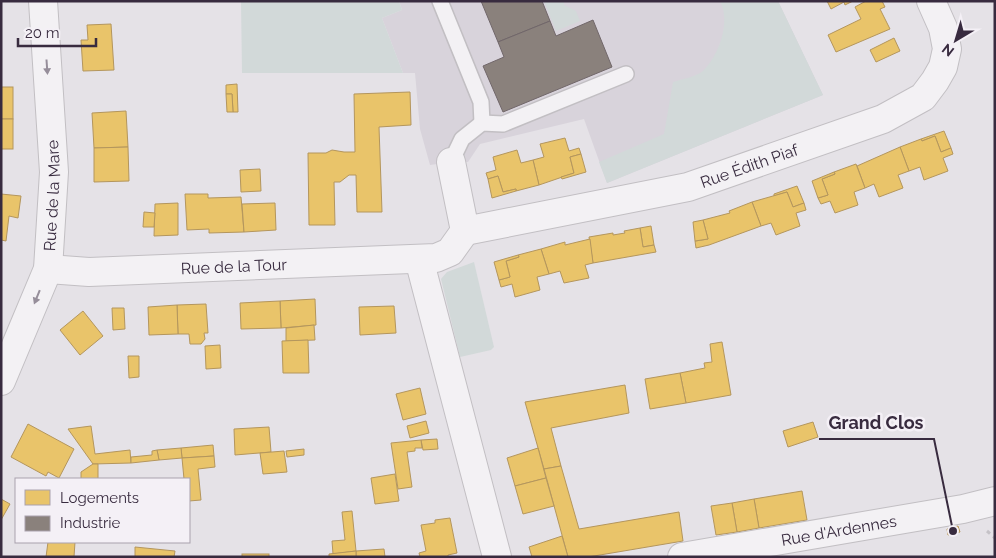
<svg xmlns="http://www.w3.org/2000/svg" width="996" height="558" viewBox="0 0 996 558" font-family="Raleway,sans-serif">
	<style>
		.built { fill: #d8d3db }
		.green { fill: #d2d9d9 }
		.homes { fill: #e9c46a; stroke: #b4965d }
		.industry { fill: #8a817c; stroke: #71676a }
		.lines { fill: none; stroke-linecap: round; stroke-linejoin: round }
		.service-casing { stroke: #c2bfc3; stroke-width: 18 }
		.minor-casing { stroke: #c2bfc3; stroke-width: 30 }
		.path { stroke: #c5c2c7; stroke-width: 3; stroke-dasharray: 4 4; stroke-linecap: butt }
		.service { stroke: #f3f1f4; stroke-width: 15 }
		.minor { stroke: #f3f1f4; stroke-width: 28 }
		.oneway { fill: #968e9a }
		.labels { text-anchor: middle; stroke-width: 5; stroke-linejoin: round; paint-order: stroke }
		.street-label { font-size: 16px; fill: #382b3f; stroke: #f4f0f6 }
		.leader { fill: none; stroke: #382b3f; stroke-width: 2 }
		.callout-dot { fill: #382b3f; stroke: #f4f0f6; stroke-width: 2 }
		.callout-label { font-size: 18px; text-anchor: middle; font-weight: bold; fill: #382b3f; stroke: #f4f0f6; stroke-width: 5; stroke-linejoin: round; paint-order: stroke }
	</style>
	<rect width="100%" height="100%" fill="#e5e2e7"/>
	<path class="built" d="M399,1H778L823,95L607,183L584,119L480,144L468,162H451L430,165L420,129L415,73H403L382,18L402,10Z"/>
	<g class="green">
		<path d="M241,1H399L402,10L382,18L403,73H242Z"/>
		<path d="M544,1H564V5L576,11L580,21L556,31Z"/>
		<path d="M720,1H778L823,95L607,183L599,162L664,134L673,82C682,79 696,77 703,71C719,55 731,22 720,1Z"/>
		<path d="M474,262L494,347L491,350L460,357L441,279L447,272Z"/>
	</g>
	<g class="homes">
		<path d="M827,1H853L845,5L844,2L831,9Z"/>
		<path d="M866,1H882L885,7L880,9L890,29L836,52L828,35L861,19L855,7Z"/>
		<path d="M111,24L114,70L83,71L81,40H88L87,25Z"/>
		<path d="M894,38L900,51L876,62L870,50Z"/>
		<path d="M237,84L238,112H233L232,94H226V85Z"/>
		<rect x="1" y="87" width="12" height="32"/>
		<path d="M410,92L411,125L379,127L382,212H357L356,175H349L340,182H334L335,225H309L308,153H326L332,150L344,152H355L354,94Z"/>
		<path d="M226,94H232L233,112H227Z"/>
		<path d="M126,111L128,147L94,148L92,113Z"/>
		<rect x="1" y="119" width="12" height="30"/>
		<path d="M944,131L951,148L941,152L935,136L922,141L921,139Z"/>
		<path d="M935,136L941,152L951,148L953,154L943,158L948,171L924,180L920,167L909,171L900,147L921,139L922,141Z"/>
		<path d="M565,138L569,151L579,148L581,154L570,157L574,173L539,185L533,160L544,157L540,144Z"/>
		<path d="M128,147L129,181L94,182V148Z"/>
		<path d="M900,147L909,171L898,175L903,188L879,197L874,184L865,188L857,166Z"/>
		<path d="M517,150L521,163L533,160L539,185L516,191V189L503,192L498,176L488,179L486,173L496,170L493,157Z"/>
		<path d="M581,154L586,172L562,179L561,177L574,173L570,157Z"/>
		<path d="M856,164L865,188L854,192L858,205L835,213L830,201L821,204L818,198L828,195L822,179L835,174L834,172Z"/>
		<path d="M260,169L261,191L241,192L240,170Z"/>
		<path d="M834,172L835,174L822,179L828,195L818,198L812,181Z"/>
		<path d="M498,176L503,192L516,189V191L492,198L488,179Z"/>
		<path d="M797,186L804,203L793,207L787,192L774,196V194Z"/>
		<path d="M787,192L793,207L804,203L806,210L796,213L800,226L776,235L771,223L761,226L752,202Z"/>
		<path d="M1,194L21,196L18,218L9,216L6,241L1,240Z"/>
		<path d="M185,194H208V198L241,197L244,232L209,233V229L187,230Z"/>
		<path d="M752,202L761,226L709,245L696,248L695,241L708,239L703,220L730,213L729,211Z"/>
		<path d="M178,203V235L154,236L155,204Z"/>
		<path d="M275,203L276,230L244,232L242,204Z"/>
		<path d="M144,212L155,213L154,227H143Z"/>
		<path d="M703,220L708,239L695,241L693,222Z"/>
		<path d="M651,226L654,245L643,247L640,228Z"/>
		<path d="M640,228L643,247L654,245L656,252L593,263L589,237L613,233V235L625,233L624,231Z"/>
		<path d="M590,239L593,263L585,265L589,278L564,283L560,271L549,274L541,249L565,242V245Z"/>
		<path d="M541,249L549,274L537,277L540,290L515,297L512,284L501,287L499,280L510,277L506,261L519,257L518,255Z"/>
		<path d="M518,255L519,257L506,261L510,277L499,280L494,262Z"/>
		<path d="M315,299L316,325L281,328L280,301Z"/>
		<path d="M280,301L281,328L241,329L240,303Z"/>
		<path d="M206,304L208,333H204L205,339L201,344H190L189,334H178L177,305Z"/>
		<path d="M177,305L178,334L149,335L148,307Z"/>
		<path d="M394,306L396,333L360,335L359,307Z"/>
		<path d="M112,308H124L125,329L113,330Z"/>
		<path d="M83,311L103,336L80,355L60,330Z"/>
		<path d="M314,325L315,340L286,341V328Z"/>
		<path d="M308,340L309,373H283L282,341Z"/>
		<path d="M722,342L731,395L686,403L680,373L705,368L704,363L712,362L710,344Z"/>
		<path d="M220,345L221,368L206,369L205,346Z"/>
		<path d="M128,356H139V377L129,378Z"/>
		<path d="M680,373L686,403L650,409L645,379Z"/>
		<path d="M625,385L629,413L551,428L561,466L544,469L525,402Z"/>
		<path d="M420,388L426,414L403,420L396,394Z"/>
		<path d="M426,421L429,433L410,438L407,426Z"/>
		<path d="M813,422L818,437L788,447L783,431Z"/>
		<path d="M28,424L74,449L59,478L48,472L46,476L11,457Z"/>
		<path d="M91,426L95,454L130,450L131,463L93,464L68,429Z"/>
		<path d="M269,427L271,452L235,455L234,429Z"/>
		<path d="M437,439L438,449L423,450L421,440Z"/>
		<path d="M421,440L422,448H415V451L407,452L412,487L398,489L391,443Z"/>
		<path d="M213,445L214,456L182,458L181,448Z"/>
		<path d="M181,448L182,458L159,460L157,450Z"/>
		<path d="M538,448L546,478L515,486L507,458Z"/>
		<path d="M304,449V455L287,457L286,451Z"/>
		<path d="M157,450L159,460L131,463V457L152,455V451Z"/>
		<path d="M284,451L287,472L263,474L260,453Z"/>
		<path d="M214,456L215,467L198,469L201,500L189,501V479H184L182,458Z"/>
		<path d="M93,464H98V479H81V472Z"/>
		<path d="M561,466L579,529L679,512L683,541L588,557H568L544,469Z"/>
		<path d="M395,474L399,501L375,504L371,478Z"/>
		<path d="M546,478L554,506L523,514L515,486Z"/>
		<path d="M802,491L807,520L759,528L754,499Z"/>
		<path d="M1,499L10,504L1,520Z"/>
		<path d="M754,499L759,528L737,532L732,503Z"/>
		<path d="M732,503L737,532L716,535L711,506Z"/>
		<path d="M352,511L356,551L333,554L332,541L345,540L342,512Z"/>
		<path d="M450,518L457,553L448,555V557H420L419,553L426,551L421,525L435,523V520Z"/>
		<path d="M958,526L960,532L948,535L947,529Z"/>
		<path d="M562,536L568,557H532L529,547Z"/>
		<path d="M48,542H75L74,557H46Z"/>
		<path d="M135,547L175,551L174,557H135Z"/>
		<path d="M384,549L385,557H356V551Z"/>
		<path d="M356,551V557H329V554Z"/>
		<rect x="242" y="554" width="27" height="3"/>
	</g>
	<g class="industry">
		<path d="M481,1H542L550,21L498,42Z"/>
		<path d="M593,20L612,67L503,112L483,66L504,57L498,42L550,21L556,36Z"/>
	</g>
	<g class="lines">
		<g class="service-casing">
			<g id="service">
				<path d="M440,1L481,102L482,123"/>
				<path d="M451,162L462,139L482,123L503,124L626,74"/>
			</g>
		</g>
		<g class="minor-casing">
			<g id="minor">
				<path id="s1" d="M465,231L688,187L883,119L923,97L935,81L943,67L947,49L943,28L931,1"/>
				<path d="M419,259L497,557"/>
				<path id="s2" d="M48,269L89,272L436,258L450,252L465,231L451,162"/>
				<path id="s3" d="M1,381L48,269L54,172L43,1"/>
				<path id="s4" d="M682,557L963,509L995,501"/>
			</g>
		</g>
		<path class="path" d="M987,531L995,538"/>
		<use href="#service" class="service"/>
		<use href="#minor" class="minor"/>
	</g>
	<defs><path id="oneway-solid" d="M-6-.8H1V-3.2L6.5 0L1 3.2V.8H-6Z" transform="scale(1.25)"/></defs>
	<g class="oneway">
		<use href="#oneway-solid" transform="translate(47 67) rotate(86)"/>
		<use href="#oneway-solid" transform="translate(37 297) rotate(112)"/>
	</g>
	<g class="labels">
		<g class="street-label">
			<text dy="6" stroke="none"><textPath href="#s1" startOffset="292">Rue Édith Piaf</textPath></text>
			<text dy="6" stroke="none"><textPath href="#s3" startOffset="195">Rue de la Mare</textPath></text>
			<text dy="6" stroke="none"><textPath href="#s2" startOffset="186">Rue de la Tour</textPath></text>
			<text dy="6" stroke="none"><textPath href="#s4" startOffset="159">Rue d'Ardennes</textPath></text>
		</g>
	</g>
	<path class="leader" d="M953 531L934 439H819"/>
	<circle class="callout-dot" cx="953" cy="531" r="5"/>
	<g class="callout-label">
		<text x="876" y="429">Grand Clos</text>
	</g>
	<rect width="996" height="558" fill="none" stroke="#382b3f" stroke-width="5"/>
	<rect x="15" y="478" width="175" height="65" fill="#f4f0f6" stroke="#a9a1ad"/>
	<rect x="25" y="490" width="25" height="15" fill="#e9c46a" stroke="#a9a1ad"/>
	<text x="60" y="503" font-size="15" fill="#382b3f">Logements</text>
	<rect x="25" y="516" width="25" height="15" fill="#8a817c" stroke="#a9a1ad"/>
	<text x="60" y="528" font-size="15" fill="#382b3f">Industrie</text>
	<g transform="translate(956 40) rotate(218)" stroke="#f4f0f6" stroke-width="4" paint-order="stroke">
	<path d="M0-4L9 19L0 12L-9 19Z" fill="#382b3f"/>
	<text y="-8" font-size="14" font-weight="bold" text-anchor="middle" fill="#382b3f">N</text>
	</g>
	<path d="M18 38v8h78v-8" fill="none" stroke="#382b3f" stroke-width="2.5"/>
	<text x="25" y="38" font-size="15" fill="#382b3f" stroke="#f4f0f6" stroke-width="4" paint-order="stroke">20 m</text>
</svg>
